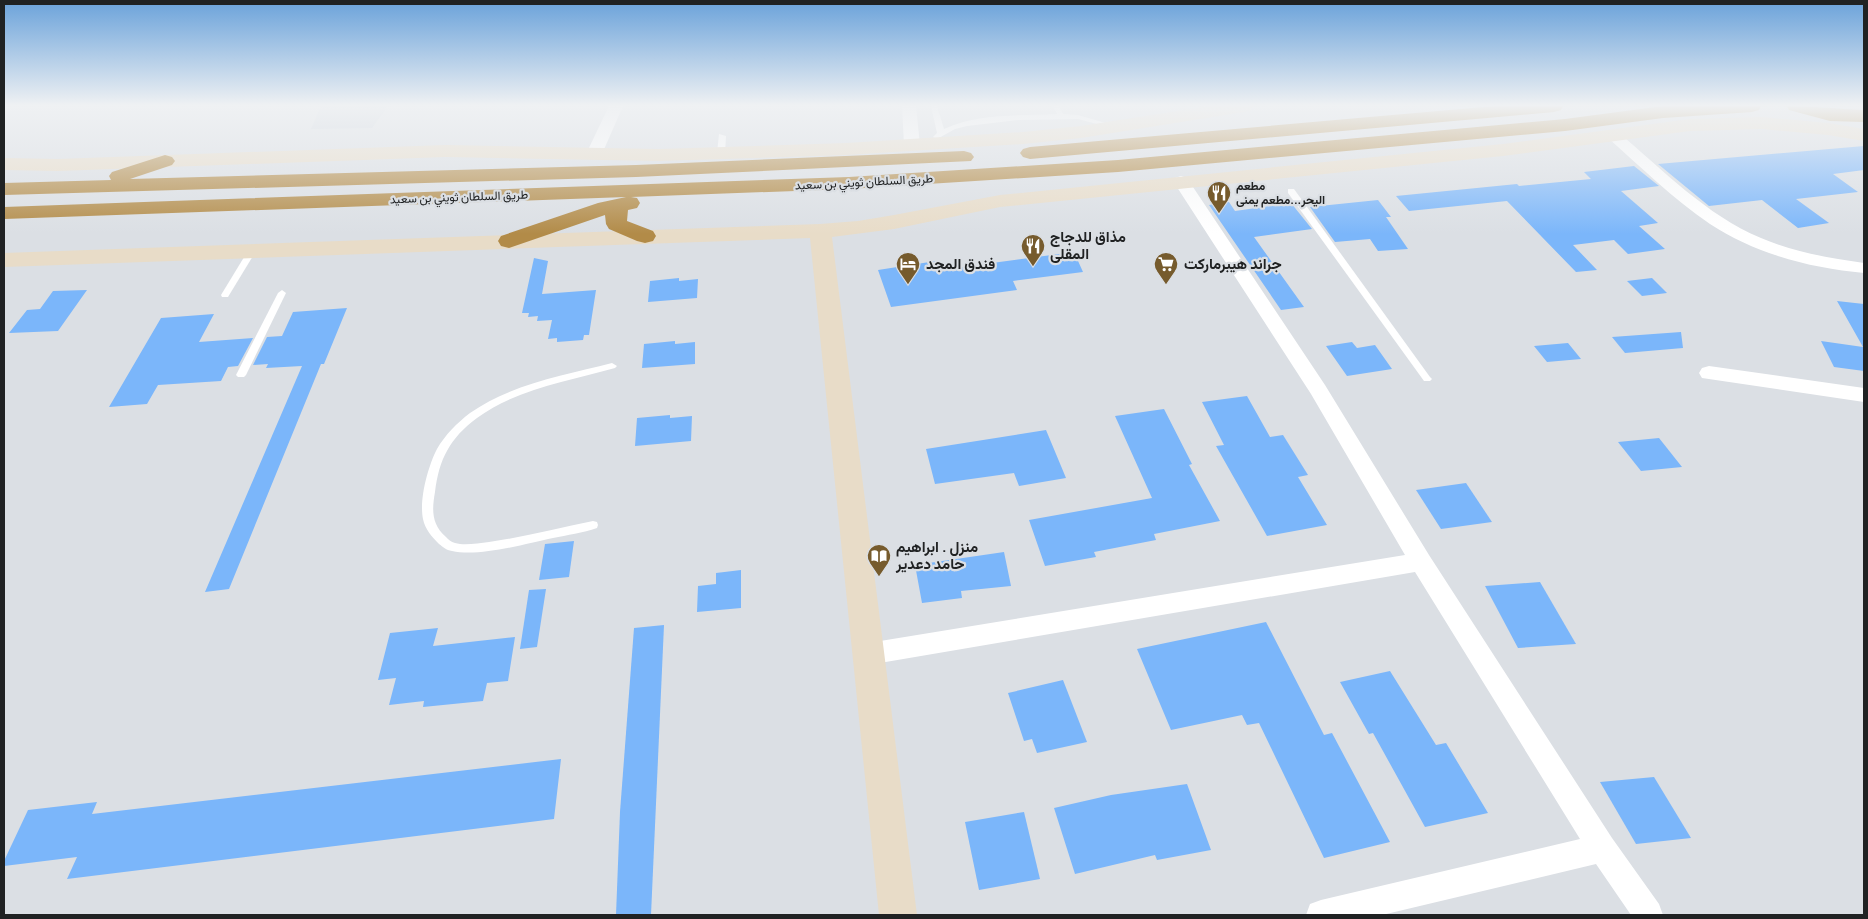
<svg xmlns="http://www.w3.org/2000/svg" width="1868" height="919" viewBox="0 0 1868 919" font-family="Manrope,Vazirmatn,sans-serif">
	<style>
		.built { fill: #c9d1db }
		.building { fill: #7bb6fa }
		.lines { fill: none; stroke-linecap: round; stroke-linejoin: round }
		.lane { fill: #fff; fill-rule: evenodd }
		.street { fill: #fff; fill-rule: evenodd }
		.secondary { fill: #e8dcc8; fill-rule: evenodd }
		.highway { fill: #b28b48; fill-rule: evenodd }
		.labels { text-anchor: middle; stroke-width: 4.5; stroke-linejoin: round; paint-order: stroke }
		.far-street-label { font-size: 12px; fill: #202223; stroke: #dbdfe4 }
		.far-poi-label { font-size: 12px; font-weight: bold; fill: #202223; stroke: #dbdfe4; text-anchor: start }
		.poi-label { font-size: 15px; font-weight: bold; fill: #202223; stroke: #dbdfe4; text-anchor: start }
	</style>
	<rect width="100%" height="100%" fill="#dbdfe4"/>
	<path class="built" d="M321,106H388L372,128L311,129Z"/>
	<g class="building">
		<path d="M1864,146V170L1833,174L1858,192L1796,199L1829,223L1798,228L1762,200L1709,206L1658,164Z"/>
		<path d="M1634,166L1659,186L1621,191L1658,223L1639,226L1665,249L1628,254L1614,240L1573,245L1597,270L1576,272L1507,201L1409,211L1396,196L1517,184L1519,186L1591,179L1584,172Z"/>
		<path d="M1378,200L1391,217H1386L1408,249L1378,251L1370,239L1335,242L1310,207Z"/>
		<path d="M1229,202L1235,211L1291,203L1312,229L1254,237L1304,307L1281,310L1209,205Z"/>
		<path d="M1074,252L1083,272L1013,281L1017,290L891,307L878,270L936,261L940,270Z"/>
		<path d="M534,258L548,261L542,294L596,290L589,335H584L583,340L557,342V338L548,339L552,320L537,321L538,316L528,317L529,313H522Z"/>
		<path d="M679,278V281L698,279L697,298L648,302L650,281Z"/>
		<path d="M1652,278L1667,293L1642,296L1627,281Z"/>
		<path d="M87,290L58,331L9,333L27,310L40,309L53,291Z"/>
		<path d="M1837,301L1864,304V371L1834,367L1821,341L1863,347Z"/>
		<path d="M347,308L324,364H321L229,589L205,592L302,366L266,368L268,364L253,365L267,337L282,336L293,312Z"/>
		<path d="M214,314L199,342L253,338L238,366L228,367L221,381L158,385L147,404L109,407L161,318Z"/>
		<path d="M1681,332L1683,348L1625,353L1612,337Z"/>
		<path d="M675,341V344L695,342V364L642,368L644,344Z"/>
		<path d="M1352,342L1357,348L1375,345L1392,369L1347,376L1326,346Z"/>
		<path d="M1568,343L1581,359L1547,362L1534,346Z"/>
		<path d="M1247,396L1270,437L1283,435L1308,475L1298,477L1327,525L1267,536L1216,446L1224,445L1202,402Z"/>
		<path d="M1164,409L1192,464L1189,465L1220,521L1154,534L1156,540L1094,552L1096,557L1045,566L1029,520L1152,498L1115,416Z"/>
		<path d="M670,415V418L692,416L691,441L635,446L637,418Z"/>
		<path d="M1046,430L1066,478L1019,486L1014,473L935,484L926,449Z"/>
		<path d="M1659,438L1682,467L1641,471L1618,442Z"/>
		<path d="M1466,483L1492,522L1441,529L1416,490Z"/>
		<path d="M574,541L569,577L539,580L545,544Z"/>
		<path d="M1004,552L1011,586L961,591L962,598L922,603L915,565Z"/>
		<path d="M741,570V608L697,612L698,586L716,584V573Z"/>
		<path d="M1540,582L1576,644L1518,648L1485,586Z"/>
		<path d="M546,589L537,647L520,649L529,590Z"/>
		<path d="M1266,622L1324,735L1332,733L1390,842L1324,858L1259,723L1247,725L1242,715L1171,730L1137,649Z"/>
		<path d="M664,625L651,915H616L620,812L634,628Z"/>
		<path d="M438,628L433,646L515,637L508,681L487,683L483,701L423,707L424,701L389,705L396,678L378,680L390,633Z"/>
		<path d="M1390,671L1436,745L1446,743L1488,813L1425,827L1373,733L1369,734L1340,682Z"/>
		<path d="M1063,680L1087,742L1037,753L1032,739L1024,741L1008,693Z"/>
		<path d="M561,759L554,819L67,879L77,857L4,866V861L28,810L97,802L92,814Z"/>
		<path d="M1654,777L1691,838L1636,844L1600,782Z"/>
		<path d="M1187,784L1211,850L1157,860L1155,855L1075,874L1054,808L1111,795Z"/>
		<path d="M1024,812L1040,879L979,890L965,822Z"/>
	</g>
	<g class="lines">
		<g class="lane">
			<path d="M931,106H937L944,129C978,113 1020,116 1057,114L1053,106H1059L1063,114L1078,115L1116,126L1112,128L1078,119L1019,120L967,126L955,129L937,139L933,137L937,133Z"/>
			<path d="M719,134L726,136L725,153L721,155L717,153Z"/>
			<path d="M1288,189H1294L1430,377L1432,379L1430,381H1424L1288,193Z"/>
			<path d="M249,249H252L256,251L228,297H222L221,295Z"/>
			<path d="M282,290L286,293L246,375L244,377H238L236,375L278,293Z"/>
			<path d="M612,363L617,366L615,368C569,381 516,389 477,418C450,438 439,459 435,492C432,509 431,524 446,537C448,539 451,542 455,543C465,546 478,543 489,542C524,537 558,528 593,521L597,522L598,525L597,528C583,533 567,535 553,538C525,544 479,557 452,551C446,550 443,547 439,544C432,537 425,529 423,519C419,500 428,466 437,449C445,435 457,423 470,413C511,384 565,375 612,363Z"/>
		</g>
		<g class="street">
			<path d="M609,106H623L602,154L600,157H588L586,154Z"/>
			<path d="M902,106H916L920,145L917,148H907L904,145Z"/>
			<path d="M1613,130L1618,132C1663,170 1706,215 1761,238C1794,252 1829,258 1864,263V273C1810,268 1756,254 1710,224C1673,199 1641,167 1608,138L1605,135L1608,132Z"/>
			<path d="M1181,176L1187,178L1325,385L1429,555L1612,838L1659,904L1663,915H1631L1596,864L1382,915H1306L1310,904L1321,900L1580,839L1415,572L868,665L859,662L856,654L859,646L868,643L1405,555L1311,394L1173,181L1175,178Z"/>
			<path d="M1709,366L1864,388V402L1702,378L1699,373L1702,368Z"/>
		</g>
		<g class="secondary">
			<path d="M1210,106H1253L1251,110L1244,112L1081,138L1023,144L846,155L659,161L445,157L58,171L4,170V158L58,159L445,145L659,149L846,143L1023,132L1081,126Z"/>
			<path d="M1762,117L1828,123L1864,129V141L1828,135L1762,129L1690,131L1503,156L1000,207L894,229L832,237L917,915H879L810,238L4,267V253L820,224L858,221L894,215L1000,195L1503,144L1690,119Z"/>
		</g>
		<g class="highway">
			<path d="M1495,106H1563L1561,110L1554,112L1030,159L1023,157L1020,153L1023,149L1030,147Z"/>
			<path d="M1663,106H1761L1759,110L1752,112L1663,118L1565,131L1118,172L849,189L631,197L637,198L640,203L637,208L628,210L627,221L653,231L656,236L653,241L645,243L637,241L609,229L606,224L605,215L509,248L501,246L498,241L501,236L598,203L626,197L4,219V207L849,177L1118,160L1565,119Z"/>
			<path d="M1787,106C1813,106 1838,109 1864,110V122L1830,121L1789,110Z"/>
			<path d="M964,151L971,153L974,157L971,161L636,177L4,195V183L111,180L109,176L112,172L165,155L172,157L175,161L172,165L130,179L636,165Z"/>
		</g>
	</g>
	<linearGradient id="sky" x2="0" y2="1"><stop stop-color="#6aa2da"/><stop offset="0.45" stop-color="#eff1f3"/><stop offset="1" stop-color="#eff1f3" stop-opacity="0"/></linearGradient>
	<rect width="1868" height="234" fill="url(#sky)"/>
	<defs>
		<g id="restaurant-pin" transform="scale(1.25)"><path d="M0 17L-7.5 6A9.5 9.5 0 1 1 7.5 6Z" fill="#765b2d" stroke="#dbdfe4"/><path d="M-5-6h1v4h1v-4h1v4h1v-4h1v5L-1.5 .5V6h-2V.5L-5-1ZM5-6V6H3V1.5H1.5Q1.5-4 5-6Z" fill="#fff"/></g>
		<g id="hotel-pin" transform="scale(1.25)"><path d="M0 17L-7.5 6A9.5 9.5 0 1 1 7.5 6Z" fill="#765b2d" stroke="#dbdfe4"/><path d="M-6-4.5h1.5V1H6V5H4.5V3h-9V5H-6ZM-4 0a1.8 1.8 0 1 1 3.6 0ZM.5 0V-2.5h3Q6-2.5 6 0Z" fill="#fff"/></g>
		<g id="supermarket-pin" transform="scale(1.25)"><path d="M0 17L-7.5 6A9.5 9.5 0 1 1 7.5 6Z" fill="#765b2d" stroke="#dbdfe4"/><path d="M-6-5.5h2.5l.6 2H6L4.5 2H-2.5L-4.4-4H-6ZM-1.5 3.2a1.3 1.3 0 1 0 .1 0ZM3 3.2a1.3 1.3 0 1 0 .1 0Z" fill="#fff"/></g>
		<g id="library-pin" transform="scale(1.25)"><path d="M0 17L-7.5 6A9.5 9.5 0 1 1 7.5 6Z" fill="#765b2d" stroke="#dbdfe4"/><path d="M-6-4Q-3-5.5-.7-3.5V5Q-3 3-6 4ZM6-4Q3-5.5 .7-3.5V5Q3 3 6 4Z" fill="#fff"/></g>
	</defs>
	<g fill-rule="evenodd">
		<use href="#restaurant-pin" x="1219" y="193"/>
		<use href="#restaurant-pin" x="1033" y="246"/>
		<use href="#hotel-pin" x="908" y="264"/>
		<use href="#supermarket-pin" x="1166" y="264"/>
		<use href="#library-pin" x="879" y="556"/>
	</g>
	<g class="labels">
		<g class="far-street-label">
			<text transform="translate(864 182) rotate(-3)" y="4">طريق السلطان ثويني بن سعيد</text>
			<text transform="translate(459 197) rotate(-2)" y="4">طريق السلطان ثويني بن سعيد</text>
		</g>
		<g class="far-poi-label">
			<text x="1236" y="190">مطعم<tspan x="1236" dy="14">اليحر...مطعم يمنى</tspan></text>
		</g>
		<g class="poi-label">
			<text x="1050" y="242">مذاق للدجاج<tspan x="1050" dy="17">المقلى</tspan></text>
			<text x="926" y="269">فندق المجد</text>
			<text x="1184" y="269">جراند ه‍يبرماركت</text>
			<text x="896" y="552">منزل . ابراهيم<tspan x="896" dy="17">حامد دعدير</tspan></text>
		</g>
	</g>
	<rect width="1868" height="919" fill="none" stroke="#202223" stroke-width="10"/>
</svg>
